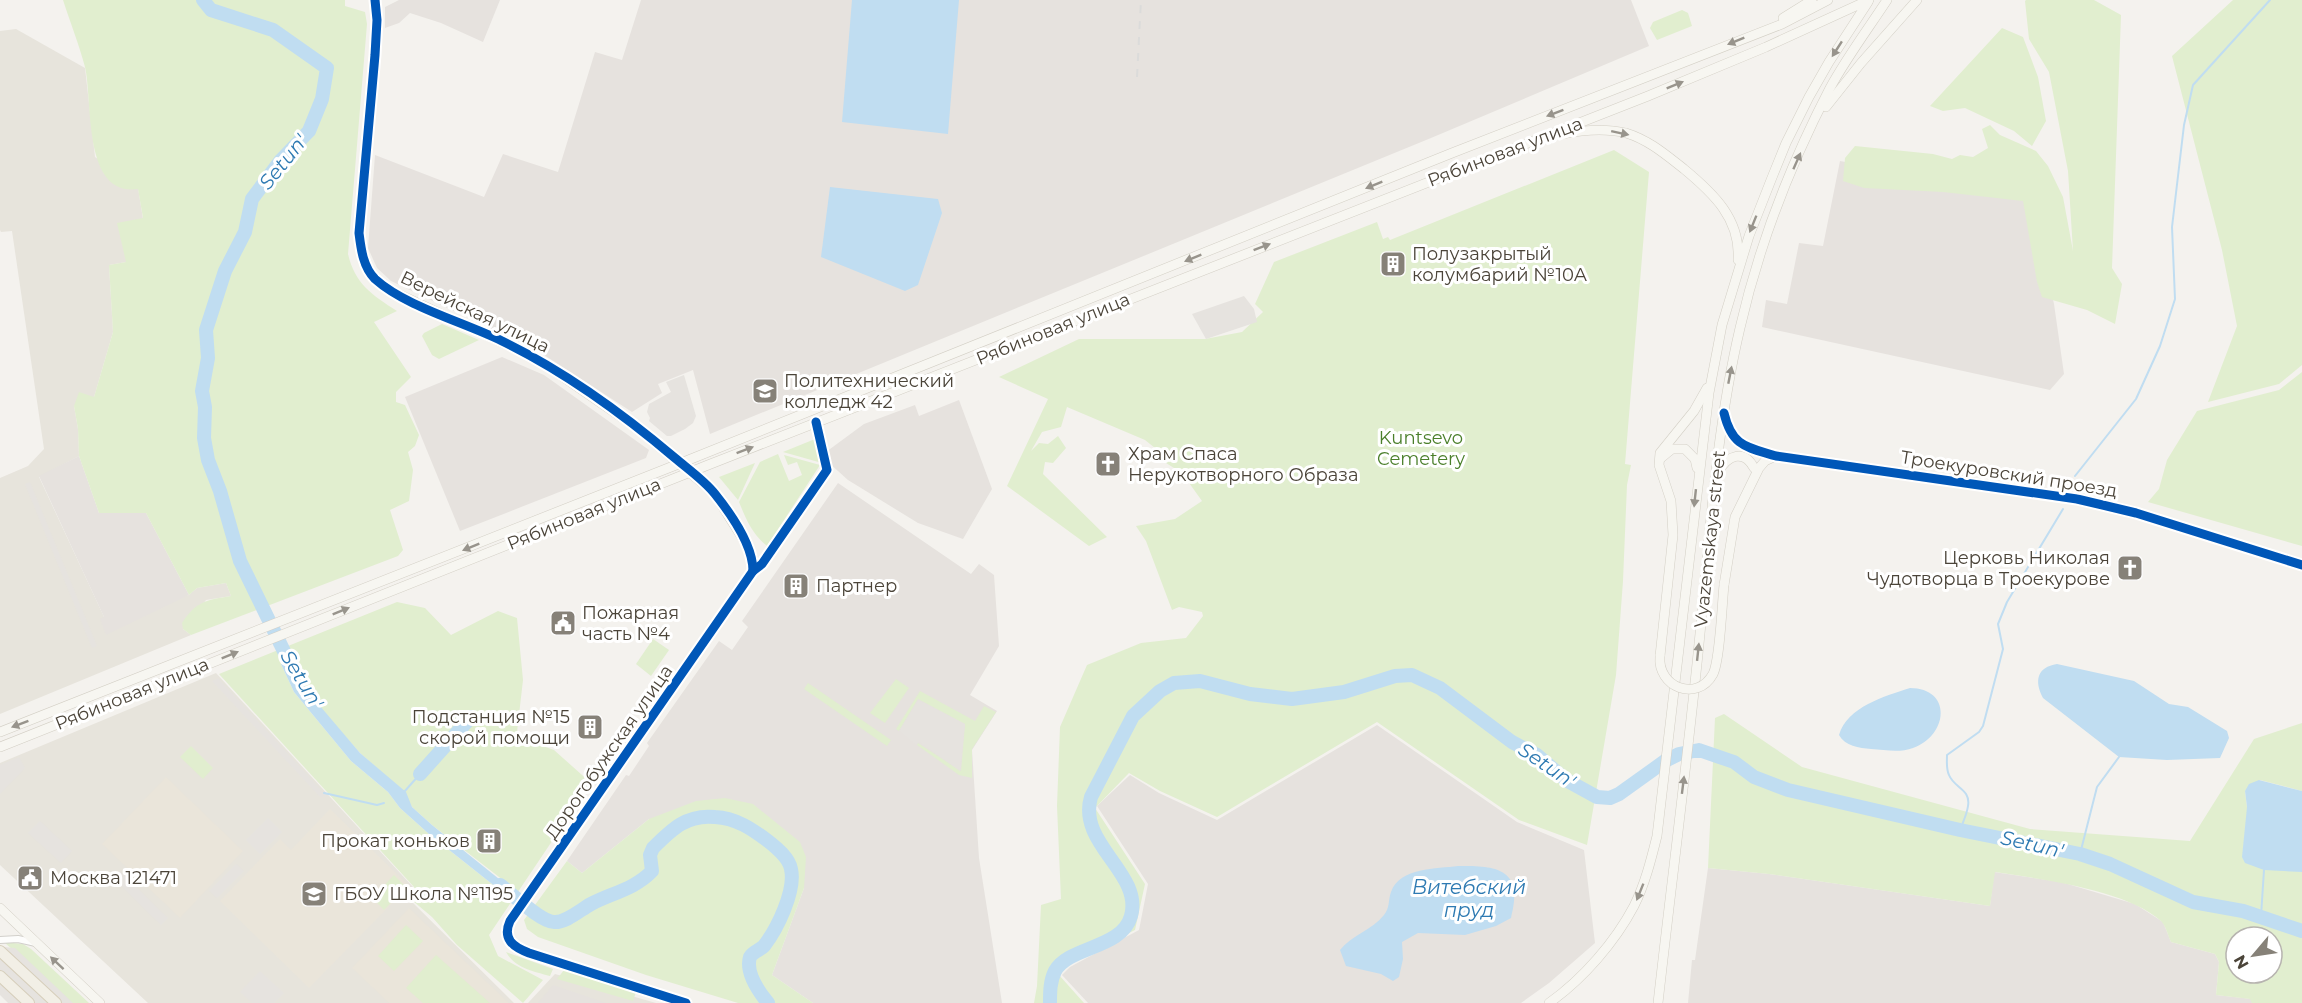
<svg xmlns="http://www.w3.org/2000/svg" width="2302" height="1003" viewBox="0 0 2302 1003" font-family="Montserrat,sans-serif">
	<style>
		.residential { fill: #e7e4dc }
		.industrial { fill: #e6e2de }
		.education { fill: #eae5da }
		.green { fill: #e1eecf; fill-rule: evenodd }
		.parking { fill: #e6e3df }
		.water { fill: #c0ddf1 }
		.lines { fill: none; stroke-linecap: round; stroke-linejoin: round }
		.stream { stroke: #c0ddf1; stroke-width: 2 }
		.river { stroke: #c0ddf1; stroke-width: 14 }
		.street-casing { stroke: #d2d0cb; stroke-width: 8 }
		.secondary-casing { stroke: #d3cfc5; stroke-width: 10 }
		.primary-casing { stroke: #d6cebb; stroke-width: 12 }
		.street { stroke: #fdfdfc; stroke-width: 6 }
		.secondary { stroke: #f7f6f1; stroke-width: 9 }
		.primary { stroke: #f2efe6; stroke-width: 10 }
		.rail { stroke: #dbdbda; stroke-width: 2; stroke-dasharray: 8 8; stroke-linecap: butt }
		.secondary-bridge-casing { stroke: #d3cfc5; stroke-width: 10; stroke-linecap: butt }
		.secondary-bridge { stroke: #f7f6f1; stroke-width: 9 }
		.cycleway-casing { stroke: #fff; stroke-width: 13 }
		.cycleway { stroke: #0057b8; stroke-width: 9 }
		.oneway { fill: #98948c }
		.labels { text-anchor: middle; stroke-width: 6; stroke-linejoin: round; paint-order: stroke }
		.street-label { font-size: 18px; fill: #4b4439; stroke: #fff }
		.poi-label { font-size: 18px; fill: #4b4439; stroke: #fff; text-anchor: start }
		.park-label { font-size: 18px; fill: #4a7f2a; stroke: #fff }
		.water-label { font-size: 20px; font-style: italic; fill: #2e7ab2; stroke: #fff }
	</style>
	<rect width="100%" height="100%" fill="#f4f2ee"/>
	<g class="residential">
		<path d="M16,29L85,68L95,157L138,188L143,219L126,262L109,265L113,332L94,397L74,406L78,429L79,456L39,477L104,617L189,595L197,588L226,583L231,596L206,600L183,629L191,635L0,714V478L28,466L44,449L12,231L1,232L0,230V31Z"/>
		<path d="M216,673L413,887L406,896L514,1003H148L0,865V763Z"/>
		<path d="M555,974L656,1003H528Z"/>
	</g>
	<g class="industrial">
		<path d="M399,0H500L483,42L441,23L410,13L399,23L385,28V7Z"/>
		<path d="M641,0H1631L1649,46L1431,138L710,434L693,370L658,384L662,393L632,412L538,351L391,281L377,268L368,248L375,155L484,197L503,154L558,172L595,52L622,60Z"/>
		<path d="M1840,161L2029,195L2054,304L2064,374L2050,390L1762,327L1766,300L1787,304L1799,243L1823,246Z"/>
		<path d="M502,357L544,375L649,450L646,458L460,531L405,397Z"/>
		<path d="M959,400L992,489L963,539L918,523L848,480L828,462L826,452L864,424L915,405L919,416Z"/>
		<path d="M79,456L99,513H146L189,595L106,635L100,619L104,617L39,476Z"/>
		<path d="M838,483L971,574L979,564L994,575L999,646L970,695L997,711L972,750L979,858L1002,1003H813L772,975L804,888L649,819L582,873L567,861L626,775L629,776L649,746L647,743L719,641L732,650L748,627L742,621Z"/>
		<path d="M1377,725L1517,822L1584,850L1595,943L1549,983L1521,1003H1088L1062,975L1070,967L1139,930L1148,884L1097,806L1130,775L1159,793L1217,820Z"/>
		<path d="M1708,868L1769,874L1990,906L1994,872L2061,882L2135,904L2163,922L2171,942L2215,954L2219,962L2216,995L2289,1003H1688L1692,960H1695Z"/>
		<path d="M553,985L606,1003H538Z"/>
	</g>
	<g class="education">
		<path d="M166,777L243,851L180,918L102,844Z"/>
		<path d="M330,809L409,886L309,988L220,901L280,839L291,850Z"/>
		<path d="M409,908L509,1003H389L352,968Z"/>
	</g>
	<g class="green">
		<path d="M63,0H345V6L365,12L367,24L348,254C355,284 372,295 397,311L374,322L411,377L396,392V402L405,405L419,435L415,446L408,452L413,470L409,501L390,510L403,550L398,556L191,635L183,629L182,623C196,601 207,600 231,596L226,583L197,588L189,595L146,513H99L79,456L78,429L74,406L79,392L94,397L113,332L109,265L126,262L117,223L143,218L138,189C82,197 93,101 85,67C79,44 70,22 63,0Z"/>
		<path d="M2026,0H2094L2121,15L2112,268L2122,284L2115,324L2087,310L2042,297L2037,282L2023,201L1943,192L1864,188L1843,181L1845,158L1855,146L1933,154L1952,159L1960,155L1973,157L1988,148L1982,129L1990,125L2000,135L2036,151L2048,166L2063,197L2073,251L2068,171L2049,72L2029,39L2025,1Z"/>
		<path d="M2233,0H2302V365L2279,384L2208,402L2237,326L2222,250L2172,56Z"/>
		<path d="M1682,10L1688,13L1692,26L1657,40L1650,28L1653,22Z"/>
		<path d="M2002,28L2023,37L2038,77L2046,121L2032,146L2014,131L1965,108L1943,111L1930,106Z"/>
		<path d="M1614,150L1649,172L1625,464L1631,465L1627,485L1623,581L1616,675L1587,845L1519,820L1377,722L1217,817L1160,791L1129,773L1095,808L1145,884L1135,930L1073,961L1059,975L1084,1003H1034L1037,986L1041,905L1061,899L1057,806L1060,727L1087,665L1141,643L1186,638L1203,616L1202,612L1179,607L1172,610L1146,541L1136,526L1175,519L1202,501L1182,473L1158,458L1160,452L1145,440L1067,407L1061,427L1042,432L1031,451L1039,443L1048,444L1058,436L1066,448L1053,463L1045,462L1043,474L1107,537L1089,546L1007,486L1048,399L999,377L1079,339H1205L1242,332L1263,312L1255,304L1274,262L1377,222L1383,239L1388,237L1390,240Z"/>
		<path d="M442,324L479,340L439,359L432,355L422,336L424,333Z"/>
		<path d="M2302,372V546L2148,502L2159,489L2167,460L2197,411L2279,390Z"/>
		<path d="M815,439L822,463L783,452Z"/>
		<path d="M778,454L789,481L802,475L797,462L788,465L784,455L820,465L767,546C752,534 746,519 739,502L760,462Z"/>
		<path d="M755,463L738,500L719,477Z"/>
		<path d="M397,602L425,608L451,635L498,611L517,618L523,680L517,732L526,740L554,750L591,783L489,935L498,956L543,980L523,1003L457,945L432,917L407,896L414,887L219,674ZM281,664L360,753L404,792L412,807L432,825L517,891L511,899L429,834L400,808L388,792L351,761L294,692Z"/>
		<path d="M653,639L669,650L651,676L636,664Z"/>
		<path d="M896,679L909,688L885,723L870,713Z"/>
		<path d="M808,683L891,740L887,746L804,689Z"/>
		<path d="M920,691L975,721L984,706L996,712L972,749V778L959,775L917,745L918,743L961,771L965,724L918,699L899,731L896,729Z"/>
		<path d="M1724,714L1802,767L2030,829L2190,841L2254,739L2302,723V791L2260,780L2245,791L2247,807L2297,871L2302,872V1003H2252L2250,999L2216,995L2219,962L2215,954L2171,942C2168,936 2166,926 2161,921C2127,890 2040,879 1995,872L1990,906L1769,874L1708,868L1715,718ZM2236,937H2272V973H2236Z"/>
		<path d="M191,746L213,768L203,779L180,757Z"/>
		<path d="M725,798L753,804L800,842L806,857L804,888L772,975L813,1003H738L646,975L538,937L527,929L524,920L567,861L582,873L649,819L696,801Z"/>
		<path d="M394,875L406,887L384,910L372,898Z"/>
		<path d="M406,925L423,941L394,971L378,956Z"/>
		<path d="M4,942L23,944L31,949L89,1003H72Z"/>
		<path d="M506,952L553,969L550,976C533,971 515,968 506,952Z"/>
		<path d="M436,955L490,1003H423L406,988Z"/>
		<path d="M564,970L636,992L633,1001L557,979Z"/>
	</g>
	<g class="parking">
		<path d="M1244,296L1254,309L1257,322L1206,339L1192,314Z"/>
		<path d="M684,375L696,416L693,423L685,429L671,436H667L649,421L650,418L647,412L649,404L671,392L666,382Z"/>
		<path d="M30,482L97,646L92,648L25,484Z"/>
		<path d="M218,678L324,793L326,795L321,798L212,681Z"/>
		<path d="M918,700L965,724L960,771L919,742L916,745L899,731Z"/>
		<path d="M19,757L25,768L0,794V765Z"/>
		<path d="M268,818L282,832L260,854L246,840Z"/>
		<path d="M40,821L72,851L61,863L28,833Z"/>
		<path d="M236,864L244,871L217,898L209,891Z"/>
		<path d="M120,871L168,918L161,925L113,878Z"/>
		<path d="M4,947L15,948L73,1003H8L0,995V948Z"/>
		<path d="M260,971L284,993L274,1003H252L240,992Z"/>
	</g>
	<g class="water">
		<path d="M852,0H959L948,134L842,122Z"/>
		<path d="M830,187L938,199L942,213L918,285L905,291L821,257Z"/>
		<path d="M291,659L309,693L360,753L406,792L412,807L432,825L504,883L517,891L511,899L429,834L400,808L388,792L351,761L294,692L281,664Z"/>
		<path d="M2057,664L2134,681L2169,704L2188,707L2227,731L2229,738L2220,758L2167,760L2119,757L2043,698C2034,681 2037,667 2057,664Z"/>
		<path d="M1910,688C1952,688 1949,735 1913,748C1900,753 1885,750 1871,749C1859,748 1845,746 1839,735C1847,707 1885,696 1910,688Z"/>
		<path d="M2259,780L2302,791V872L2264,870L2245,863L2242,857L2247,807L2245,791L2249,784Z"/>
		<path d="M1458,866C1499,865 1524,870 1511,918L1496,926L1465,935L1418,933L1402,942L1403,959L1399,977L1393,981L1381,974L1346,966L1340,950C1352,935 1372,930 1384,915C1390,908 1388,900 1391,892C1400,867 1437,869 1458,866Z"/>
	</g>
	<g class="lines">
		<g class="stream">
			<path d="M2075,476L2136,399L2160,346L2175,299L2172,227L2184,125L2193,85L2270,0"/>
			<path d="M404,792L420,774"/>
			<path d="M324,793L377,805L384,803"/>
			<path d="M1960,830C1963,822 1967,814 1968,806C1971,789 1954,788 1949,775C1946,769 1947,762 1947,755L1979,732L1983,726L2003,649L1998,624L2007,602L2063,509"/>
			<path d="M2080,854L2097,787L2119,757"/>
			<path d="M2261,916L2264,870"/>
		</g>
		<g class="river">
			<path d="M203,0L211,10L273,30L327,68L322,99L309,131L281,160L252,199L245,232L225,271L206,330L208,358L202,391L205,407L204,438L208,460L220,491L240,561L296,676"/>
			<path d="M420,774L471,717"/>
			<path d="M500,885C511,893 541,922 554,922C566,923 580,910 591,904C612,893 635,889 652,871L650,855L653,848C672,829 687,814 715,817C736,818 752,829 768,841C777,848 789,858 791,869C796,891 777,929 764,946C760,950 753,952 750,957C745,973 759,992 768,1003"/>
			<path d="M1050,1003C1050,992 1050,981 1055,971C1069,946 1122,949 1131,916C1143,873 1077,844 1091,797L1133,716L1160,691L1174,683L1200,681L1250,694L1292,699L1344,692L1395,676L1412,675L1440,688L1512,742L1537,755L1566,780L1597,797L1610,798L1619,794L1665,761L1679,754L1699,750L1734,762L1754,777L1788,790L1960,830L2080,854L2110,864L2193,902L2243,911L2302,931"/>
		</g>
		<g class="street-casing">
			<g id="street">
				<path d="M753,571L762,564L827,470L816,422"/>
				<path d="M0,940L18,939L36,943"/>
			</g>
		</g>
		<g class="secondary-casing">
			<g id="secondary">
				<path d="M375,0L377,20L375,55L359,233L362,257L374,278L392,291L537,359L637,428L714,493L747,545L753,559V571L736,596L510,921C502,939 513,947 529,953L686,1003"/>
				<path d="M1783,18L1812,0"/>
				<path d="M1826,107L1861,63L1917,0"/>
				<path d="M1562,134C1583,130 1605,128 1626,133C1649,140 1666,155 1684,169C1713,193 1741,219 1738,260"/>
				<path d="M1725,419C1732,446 1753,449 1776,456L2077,499L2136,513L2302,565"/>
				<path d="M1661,458L1672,449H1685L1695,459L1697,468"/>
				<path d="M1719,471C1728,455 1744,449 1754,468"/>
				<path d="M1724,585L1735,517L1759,468L1765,461L1776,456"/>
				<path d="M1660,656L1673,535L1671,501L1659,465L1660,453L1694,411L1707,388"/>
				<path d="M0,732L681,463L1452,153L1782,24L1828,0"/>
				<path d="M0,747L708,465L1648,96L1766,47L1869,0"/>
				<path d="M0,908L100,1003"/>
				<path d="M1549,1003C1583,979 1615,942 1634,906C1645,884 1651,860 1657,836L1709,393L1722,325L1749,236L1771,180L1786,143L1809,97L1829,62L1868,2"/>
				<path d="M1658,1003C1671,887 1686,771 1698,654C1709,546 1715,434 1740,328C1759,245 1791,163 1830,88C1847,57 1868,29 1887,0"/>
			</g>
		</g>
		<g class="primary-casing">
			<g id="primary">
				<path d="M0,951L56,1003"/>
				<path d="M0,976L29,1003"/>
			</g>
		</g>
		<use href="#street" class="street"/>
		<use href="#secondary" class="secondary"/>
		<use href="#primary" class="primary"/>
		<path class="rail" d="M1137,77L1141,0"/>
		<g class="secondary-bridge-casing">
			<path id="secondary-bridge" d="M1660,656C1657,687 1697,703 1713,674C1720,660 1722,604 1724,585"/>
		</g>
		<use href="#secondary-bridge" class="secondary-bridge"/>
		<g class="cycleway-casing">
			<g id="cycleway">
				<path d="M375,0L377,20L375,55L359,233C361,249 363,267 375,279C406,307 464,322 502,341C564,371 622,413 675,458C688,469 705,481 715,494C731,514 753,546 753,571"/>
				<path d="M1724,413C1732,447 1747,447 1776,456L2077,499L2136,513L2302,565"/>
				<path d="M686,1003L529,953C513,947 502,939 510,921L753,571L762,564L827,470L816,422"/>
			</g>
		</g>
		<use href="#cycleway" class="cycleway"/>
	</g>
	<defs><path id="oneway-solid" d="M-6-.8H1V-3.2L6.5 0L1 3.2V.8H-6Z" transform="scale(1.5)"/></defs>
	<g class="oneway">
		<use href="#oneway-solid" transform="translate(1736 41) rotate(158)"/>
		<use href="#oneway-solid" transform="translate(1837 49) rotate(123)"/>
		<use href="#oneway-solid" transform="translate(1675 85) rotate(-22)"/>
		<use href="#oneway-solid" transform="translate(1555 113) rotate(159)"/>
		<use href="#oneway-solid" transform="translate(1620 133) rotate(12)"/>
		<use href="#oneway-solid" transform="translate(1797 161) rotate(-66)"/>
		<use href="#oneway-solid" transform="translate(1374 185) rotate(158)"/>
		<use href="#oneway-solid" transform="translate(1753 224) rotate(112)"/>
		<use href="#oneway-solid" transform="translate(1262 247) rotate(-21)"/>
		<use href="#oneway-solid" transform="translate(1193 258) rotate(158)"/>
		<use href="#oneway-solid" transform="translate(1730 375) rotate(-79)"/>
		<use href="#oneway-solid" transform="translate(745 450) rotate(-21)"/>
		<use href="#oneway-solid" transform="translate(1695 498) rotate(96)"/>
		<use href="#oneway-solid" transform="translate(471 547) rotate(158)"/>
		<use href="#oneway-solid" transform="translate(341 611) rotate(-22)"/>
		<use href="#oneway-solid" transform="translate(1698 652) rotate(-84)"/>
		<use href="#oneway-solid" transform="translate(230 655) rotate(-22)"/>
		<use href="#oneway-solid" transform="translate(20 724) rotate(159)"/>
		<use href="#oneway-solid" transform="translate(1683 785) rotate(-83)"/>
		<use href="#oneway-solid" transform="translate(1640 892) rotate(112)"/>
		<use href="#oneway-solid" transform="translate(57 963) rotate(-137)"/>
	</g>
	<defs>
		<g id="building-square" transform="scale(1.35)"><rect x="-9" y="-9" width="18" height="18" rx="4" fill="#868178" stroke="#fff"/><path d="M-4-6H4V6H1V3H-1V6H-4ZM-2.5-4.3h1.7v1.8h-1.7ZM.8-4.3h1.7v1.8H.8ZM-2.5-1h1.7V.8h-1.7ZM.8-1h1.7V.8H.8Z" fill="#fff"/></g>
		<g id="university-square" transform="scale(1.35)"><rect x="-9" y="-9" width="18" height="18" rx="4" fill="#868178" stroke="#fff"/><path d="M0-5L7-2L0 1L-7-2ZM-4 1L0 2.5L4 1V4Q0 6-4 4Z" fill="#fff"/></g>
		<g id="church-square" transform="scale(1.35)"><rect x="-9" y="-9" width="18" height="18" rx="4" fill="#868178" stroke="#fff"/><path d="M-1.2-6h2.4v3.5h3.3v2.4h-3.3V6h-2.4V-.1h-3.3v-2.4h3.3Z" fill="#fff"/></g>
		<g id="civic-square" transform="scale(1.35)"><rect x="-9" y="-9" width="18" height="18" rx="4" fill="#868178" stroke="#fff"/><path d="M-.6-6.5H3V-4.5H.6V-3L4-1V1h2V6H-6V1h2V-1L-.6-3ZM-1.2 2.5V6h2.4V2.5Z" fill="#fff"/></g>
		<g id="school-square" transform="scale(1.35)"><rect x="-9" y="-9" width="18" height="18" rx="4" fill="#868178" stroke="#fff"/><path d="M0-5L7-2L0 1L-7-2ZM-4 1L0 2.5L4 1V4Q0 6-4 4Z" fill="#fff"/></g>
	</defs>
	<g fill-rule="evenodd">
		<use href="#building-square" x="1393" y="264"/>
		<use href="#university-square" x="765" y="391"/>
		<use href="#church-square" x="1108" y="464"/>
		<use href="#church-square" x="2130" y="568"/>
		<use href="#building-square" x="796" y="586"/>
		<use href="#civic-square" x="563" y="623"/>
		<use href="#building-square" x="590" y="727"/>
		<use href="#building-square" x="489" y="841"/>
		<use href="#civic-square" x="30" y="878"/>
		<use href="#school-square" x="314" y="894"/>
	</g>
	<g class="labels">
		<g class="street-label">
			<text transform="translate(1505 152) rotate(-21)" y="6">Рябиновая улица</text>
			<text transform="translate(475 312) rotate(26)" y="6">Верейская улица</text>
			<text transform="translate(1053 329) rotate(-22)" y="6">Рябиновая улица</text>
			<text transform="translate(2009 474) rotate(9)" y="6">Троекуровский проезд</text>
			<text transform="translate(584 514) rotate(-22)" y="6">Рябиновая улица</text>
			<text transform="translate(1710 539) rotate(-84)" y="6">Vyazemskaya street</text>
			<text transform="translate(132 694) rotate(-22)" y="6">Рябиновая улица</text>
			<text transform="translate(609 752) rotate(-55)" y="6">Дорогобужская улица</text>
		</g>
		<g class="poi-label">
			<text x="1412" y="260">Полузакрытый<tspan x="1412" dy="21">колумбарий №10А</tspan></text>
			<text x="784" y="387">Политехнический<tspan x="784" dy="21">колледж 42</tspan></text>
			<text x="1128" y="460">Храм Спаса<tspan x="1128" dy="21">Нерукотворного Образа</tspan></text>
			<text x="2110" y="564" text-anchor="end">Церковь Николая<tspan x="2110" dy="21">Чудотворца в Троекурове</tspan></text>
			<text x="816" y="592">Партнер</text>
			<text x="582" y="619">Пожарная<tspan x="582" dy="21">часть №4</tspan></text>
			<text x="570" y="723" text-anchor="end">Подстанция №15<tspan x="570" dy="21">скорой помощи</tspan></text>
			<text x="470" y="847" text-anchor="end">Прокат коньков</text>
			<text x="50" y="884">Москва 121471</text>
			<text x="334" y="900">ГБОУ Школа №1195</text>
		</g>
		<g class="park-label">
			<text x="1421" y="444">Kuntsevo<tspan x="1421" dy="21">Cemetery</tspan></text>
		</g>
		<g class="water-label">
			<text transform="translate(283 162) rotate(-51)" y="7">Setun'</text>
			<text transform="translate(302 679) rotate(59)" y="7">Setun'</text>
			<text transform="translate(1547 765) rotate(34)" y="7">Setun'</text>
			<text transform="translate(2032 844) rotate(13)" y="7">Setun'</text>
			<text x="1469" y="894">Витебский<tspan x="1469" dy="23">пруд</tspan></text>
		</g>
	</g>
	<g transform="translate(2254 955) rotate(241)"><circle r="28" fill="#ffffff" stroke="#b7b4b0" stroke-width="1.5"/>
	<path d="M0-4.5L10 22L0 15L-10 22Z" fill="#868178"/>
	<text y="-9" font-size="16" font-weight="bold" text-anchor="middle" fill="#4b4439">N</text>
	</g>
</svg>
